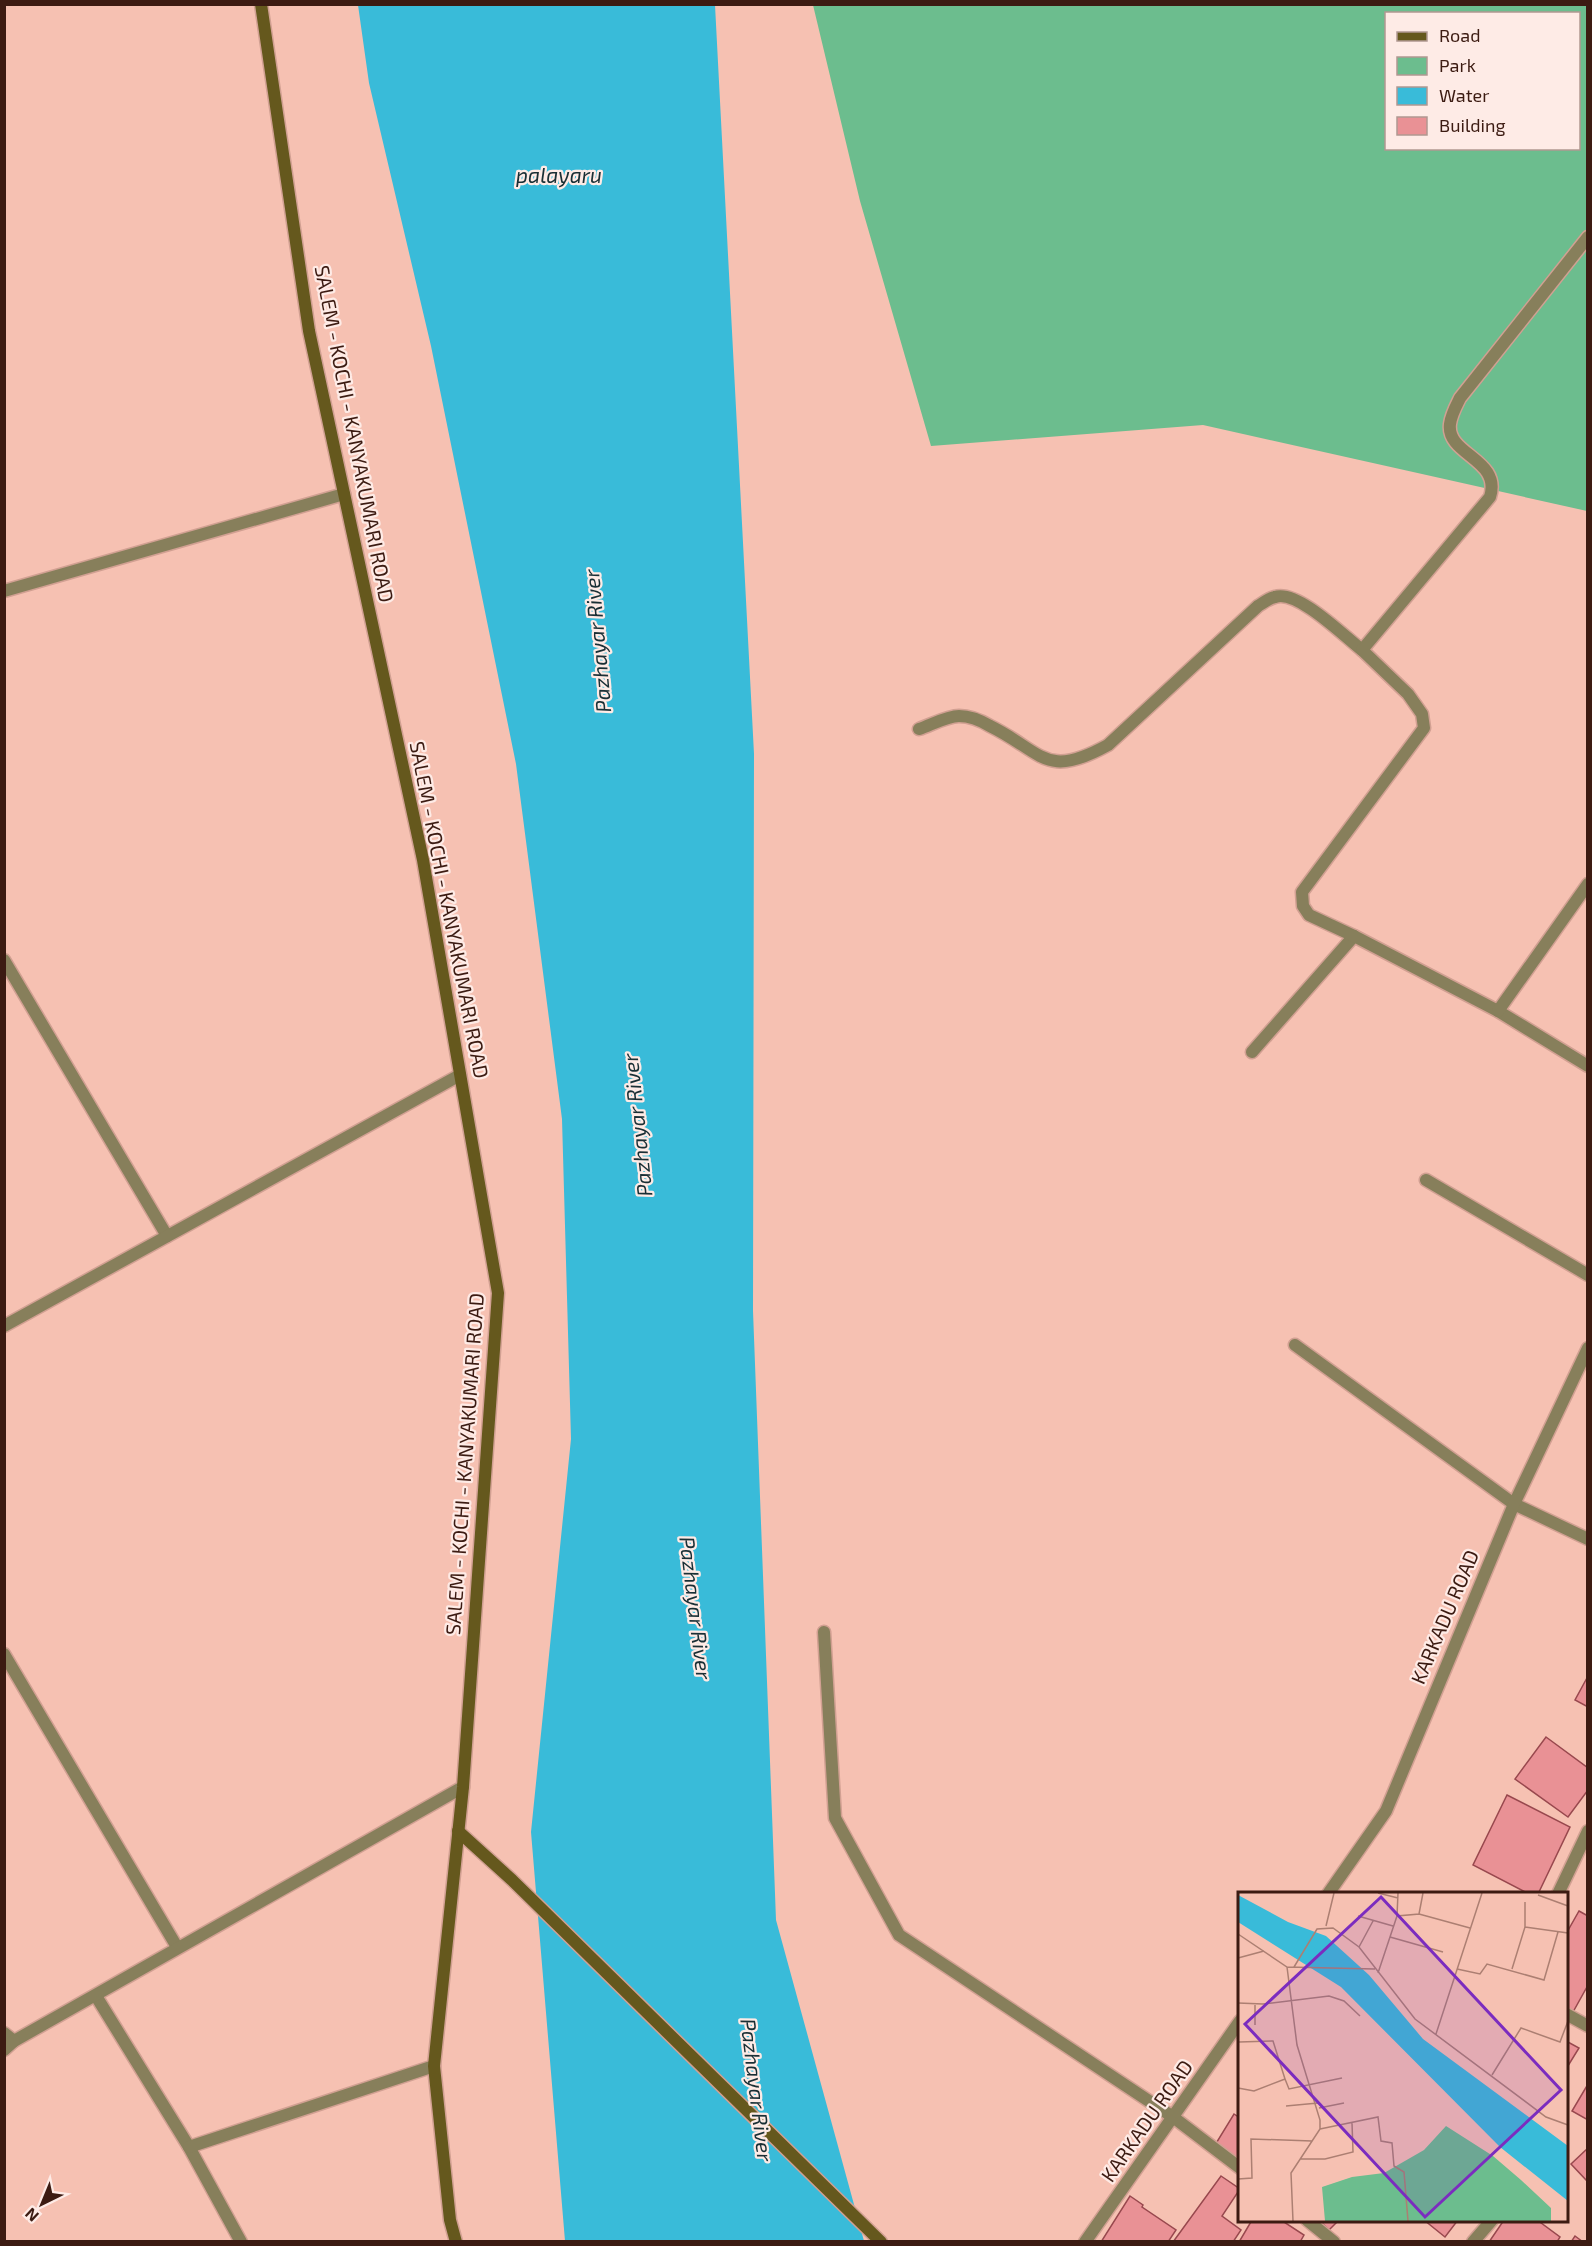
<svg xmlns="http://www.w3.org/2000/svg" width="1592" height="2246" viewBox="0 0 1592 2246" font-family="'Exo 2',sans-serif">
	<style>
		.green { fill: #6cbd8e; fill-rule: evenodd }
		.water { fill: #39bbd9 }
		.building { fill: #e99195; stroke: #98484e; stroke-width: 1.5 }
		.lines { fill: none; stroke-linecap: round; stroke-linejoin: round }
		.service-casing { stroke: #d1a092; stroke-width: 15 }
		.minor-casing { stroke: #d1a092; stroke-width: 15 }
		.tertiary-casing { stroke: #d1a092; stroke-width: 15 }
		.secondary-casing { stroke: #d1a092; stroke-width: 15 }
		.service { stroke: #877f5b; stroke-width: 12 }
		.minor { stroke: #877f5b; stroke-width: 12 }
		.tertiary { stroke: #877f5b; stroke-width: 12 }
		.secondary { stroke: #65581d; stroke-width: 12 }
		.labels { text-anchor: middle; stroke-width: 4.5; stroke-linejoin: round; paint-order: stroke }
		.street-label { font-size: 20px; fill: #3c1b12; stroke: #feebe6 }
		.water-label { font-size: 21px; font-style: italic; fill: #192f35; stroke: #feebe6 }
		.inset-road { fill: none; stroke: #ac7f72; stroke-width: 1.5 }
		.view { fill: #7b2cbf; fill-opacity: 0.15; stroke: #7b2cbf; stroke-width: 3 }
		.inset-edge { fill: none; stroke: #3c1b12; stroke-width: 3 }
	</style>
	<rect width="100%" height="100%" fill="#f6c1b2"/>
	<path class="green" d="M813,5H1587V511L1203,425L931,446L860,201ZM1386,14H1578V148H1386Z"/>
	<path class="water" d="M358,5H715L754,754L753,1311L776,1920L864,2241H565L531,1832L571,1439L562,1119L516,764L431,346L369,83Z"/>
	<g class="building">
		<path d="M1588,1676V1707L1575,1700Z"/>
		<path d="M1546,1737L1588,1768V1790L1568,1817L1515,1779Z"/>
		<path d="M1507,1795L1570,1827L1538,1894H1529L1473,1865Z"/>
		<path d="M1579,1911L1588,1916V1985L1573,2012L1566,2008V1934Z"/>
		<path d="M1566,2041L1579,2048L1566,2069Z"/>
		<path d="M1588,2084V2120L1572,2111Z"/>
		<path d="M1234,2114L1240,2118V2160L1215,2145Z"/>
		<path d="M1588,2148V2182L1571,2164Z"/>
		<path d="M1221,2176L1240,2189L1222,2216L1241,2230L1233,2242H1173Z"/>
		<path d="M1130,2196L1143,2205L1142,2207L1176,2230L1168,2242H1101Z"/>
		<path d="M1252,2220H1281L1304,2235L1300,2242H1239Z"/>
		<path d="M1319,2220H1339L1329,2230Z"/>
		<path d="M1424,2220H1458L1445,2237Z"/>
		<path d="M1504,2220H1537L1560,2237L1557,2242H1489Z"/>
		<path d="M1575,2236L1583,2242H1571Z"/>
	</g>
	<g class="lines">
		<g class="service-casing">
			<g id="service">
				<path d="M919,729C931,725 947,716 959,716C971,716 980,720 990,726C1043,752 1045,780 1108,745L1258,606C1263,603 1269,598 1275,597C1297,589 1344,636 1362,650"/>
				<path d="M4,960L167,1236"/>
				<path d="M1252,1052L1354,936"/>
			</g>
		</g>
		<g class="minor-casing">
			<g id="minor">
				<path d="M1588,237L1460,398C1456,406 1451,415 1450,424C1446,455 1502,459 1490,497L1362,650L1408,694L1422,714L1424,728L1302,892L1303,906L1309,915L1354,936L1498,1011L1588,1066"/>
				<path d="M4,591L344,494"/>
				<path d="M1498,1011L1588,884"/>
				<path d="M1426,1180L1588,1275"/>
				<path d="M4,1326L460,1075"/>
				<path d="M1295,1345L1514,1504L1588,1539"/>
				<path d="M824,1632L835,1818L899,1935L1173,2117L1240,2168"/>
				<path d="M4,1654L177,1947"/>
				<path d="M1558,1894L1588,1831"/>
				<path d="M96,1996L189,2147L241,2242"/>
				<path d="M1566,2014L1588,2026"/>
				<path d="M4,2033L14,2041L463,1787"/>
				<path d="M4,2050L14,2041"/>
				<path d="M189,2147L434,2066"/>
				<path d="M1307,2220L1334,2242"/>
				<path d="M1473,2242L1492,2220"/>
			</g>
		</g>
		<g class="tertiary-casing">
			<g id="tertiary">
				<path d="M1328,1894L1386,1811L1514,1504L1588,1348"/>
				<path d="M1085,2242L1240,2021"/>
			</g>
		</g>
		<g class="secondary-casing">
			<g id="secondary">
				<path d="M261,4L309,331L423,860L498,1293L463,1787L434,2066L450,2220L456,2242"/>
				<path d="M458,1831L512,1880L881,2242"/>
			</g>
		</g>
		<use href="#service" class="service"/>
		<use href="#minor" class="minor"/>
		<use href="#tertiary" class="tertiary"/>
		<use href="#secondary" class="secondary"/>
	</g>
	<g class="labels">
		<g class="street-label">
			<text transform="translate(354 434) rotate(79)" y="7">SALEM - KOCHI - KANYAKUMARI ROAD</text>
			<text transform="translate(449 910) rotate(79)" y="7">SALEM - KOCHI - KANYAKUMARI ROAD</text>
			<text transform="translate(465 1464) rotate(-86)" y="7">SALEM - KOCHI - KANYAKUMARI ROAD</text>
			<text transform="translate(1445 1617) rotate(-67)" y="7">KARKADU ROAD</text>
			<text transform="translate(1147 2121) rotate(-55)" y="7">KARKADU ROAD</text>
		</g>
		<g class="water-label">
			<text x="559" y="183">palayaru</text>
			<text transform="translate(598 641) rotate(-95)" y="7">Pazhayar River</text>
			<text transform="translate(638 1125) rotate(-96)" y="7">Pazhayar River</text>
			<text transform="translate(695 1608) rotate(83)" y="7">Pazhayar River</text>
			<text transform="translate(756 2090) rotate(83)" y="7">Pazhayar River</text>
		</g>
	</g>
	<g transform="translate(1238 1892)">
		<rect width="330" height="330" fill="#f6c1b2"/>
		<path d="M208,234L255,264L283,288L313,316V329H87L84,295L114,285L146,281L186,258Z" fill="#6cbd8e"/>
		<path d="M0,3L50,30L88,44L131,83L185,147L330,254V309L262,255L103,95L0,30Z" fill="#39bbd9"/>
		<path class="inset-road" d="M140,1L160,6M300,3L330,14M181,22L232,36M120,24L155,34M159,24L160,1M88,34L96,1M287,35L330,41M0,42L49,75L137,77M152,45L205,60M121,55L135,29M0,66L26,59M49,75L59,153L82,228V237L53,281L55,329M56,75L79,37L95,36L121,55L177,127L308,225L330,233M219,77L242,82L249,72L306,88L320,40M274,77L287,35V10M140,81L159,24L181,22L185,1M0,111L25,112L91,104L106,109L122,124M17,113V133M198,142L244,1M1,150L35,149L47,187M254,183L283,136L322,150L330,129M0,196L16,199L47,187L51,197L104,186M48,214L80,211M81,216L106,211M82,237L140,225L143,249L154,251L156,274L166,280L170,329M62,267H87L115,260L114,231M0,287L14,286L13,247L74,249"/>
		<path class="view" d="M143,5L323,198L187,325L7,132Z"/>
		<rect width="330" height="330" class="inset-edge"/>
	</g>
	<rect width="1592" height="2246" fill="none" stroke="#3c1b12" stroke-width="12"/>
	<rect x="1385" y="12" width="195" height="138" fill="#feebe6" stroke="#b09891" stroke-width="1.5"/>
	<rect x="1397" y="32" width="30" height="9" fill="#65581d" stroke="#b09891" stroke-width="1.5"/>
	<text x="1439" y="42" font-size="18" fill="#3c1b12">Road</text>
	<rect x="1397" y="57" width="30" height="18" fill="#6cbd8e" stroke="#b09891" stroke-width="1.5"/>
	<text x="1439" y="72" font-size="18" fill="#3c1b12">Park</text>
	<rect x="1397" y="87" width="30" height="18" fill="#39bbd9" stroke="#b09891" stroke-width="1.5"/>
	<text x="1439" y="102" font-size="18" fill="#3c1b12">Water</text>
	<rect x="1397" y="117" width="30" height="18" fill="#e99195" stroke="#b09891" stroke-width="1.5"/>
	<text x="1439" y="132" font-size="18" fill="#3c1b12">Building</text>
	<g transform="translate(42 2204) rotate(223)" stroke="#feebe6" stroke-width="4.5" paint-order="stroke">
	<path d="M0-4.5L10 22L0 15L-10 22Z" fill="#3c1b12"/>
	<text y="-9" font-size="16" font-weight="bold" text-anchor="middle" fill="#3c1b12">N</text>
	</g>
</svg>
